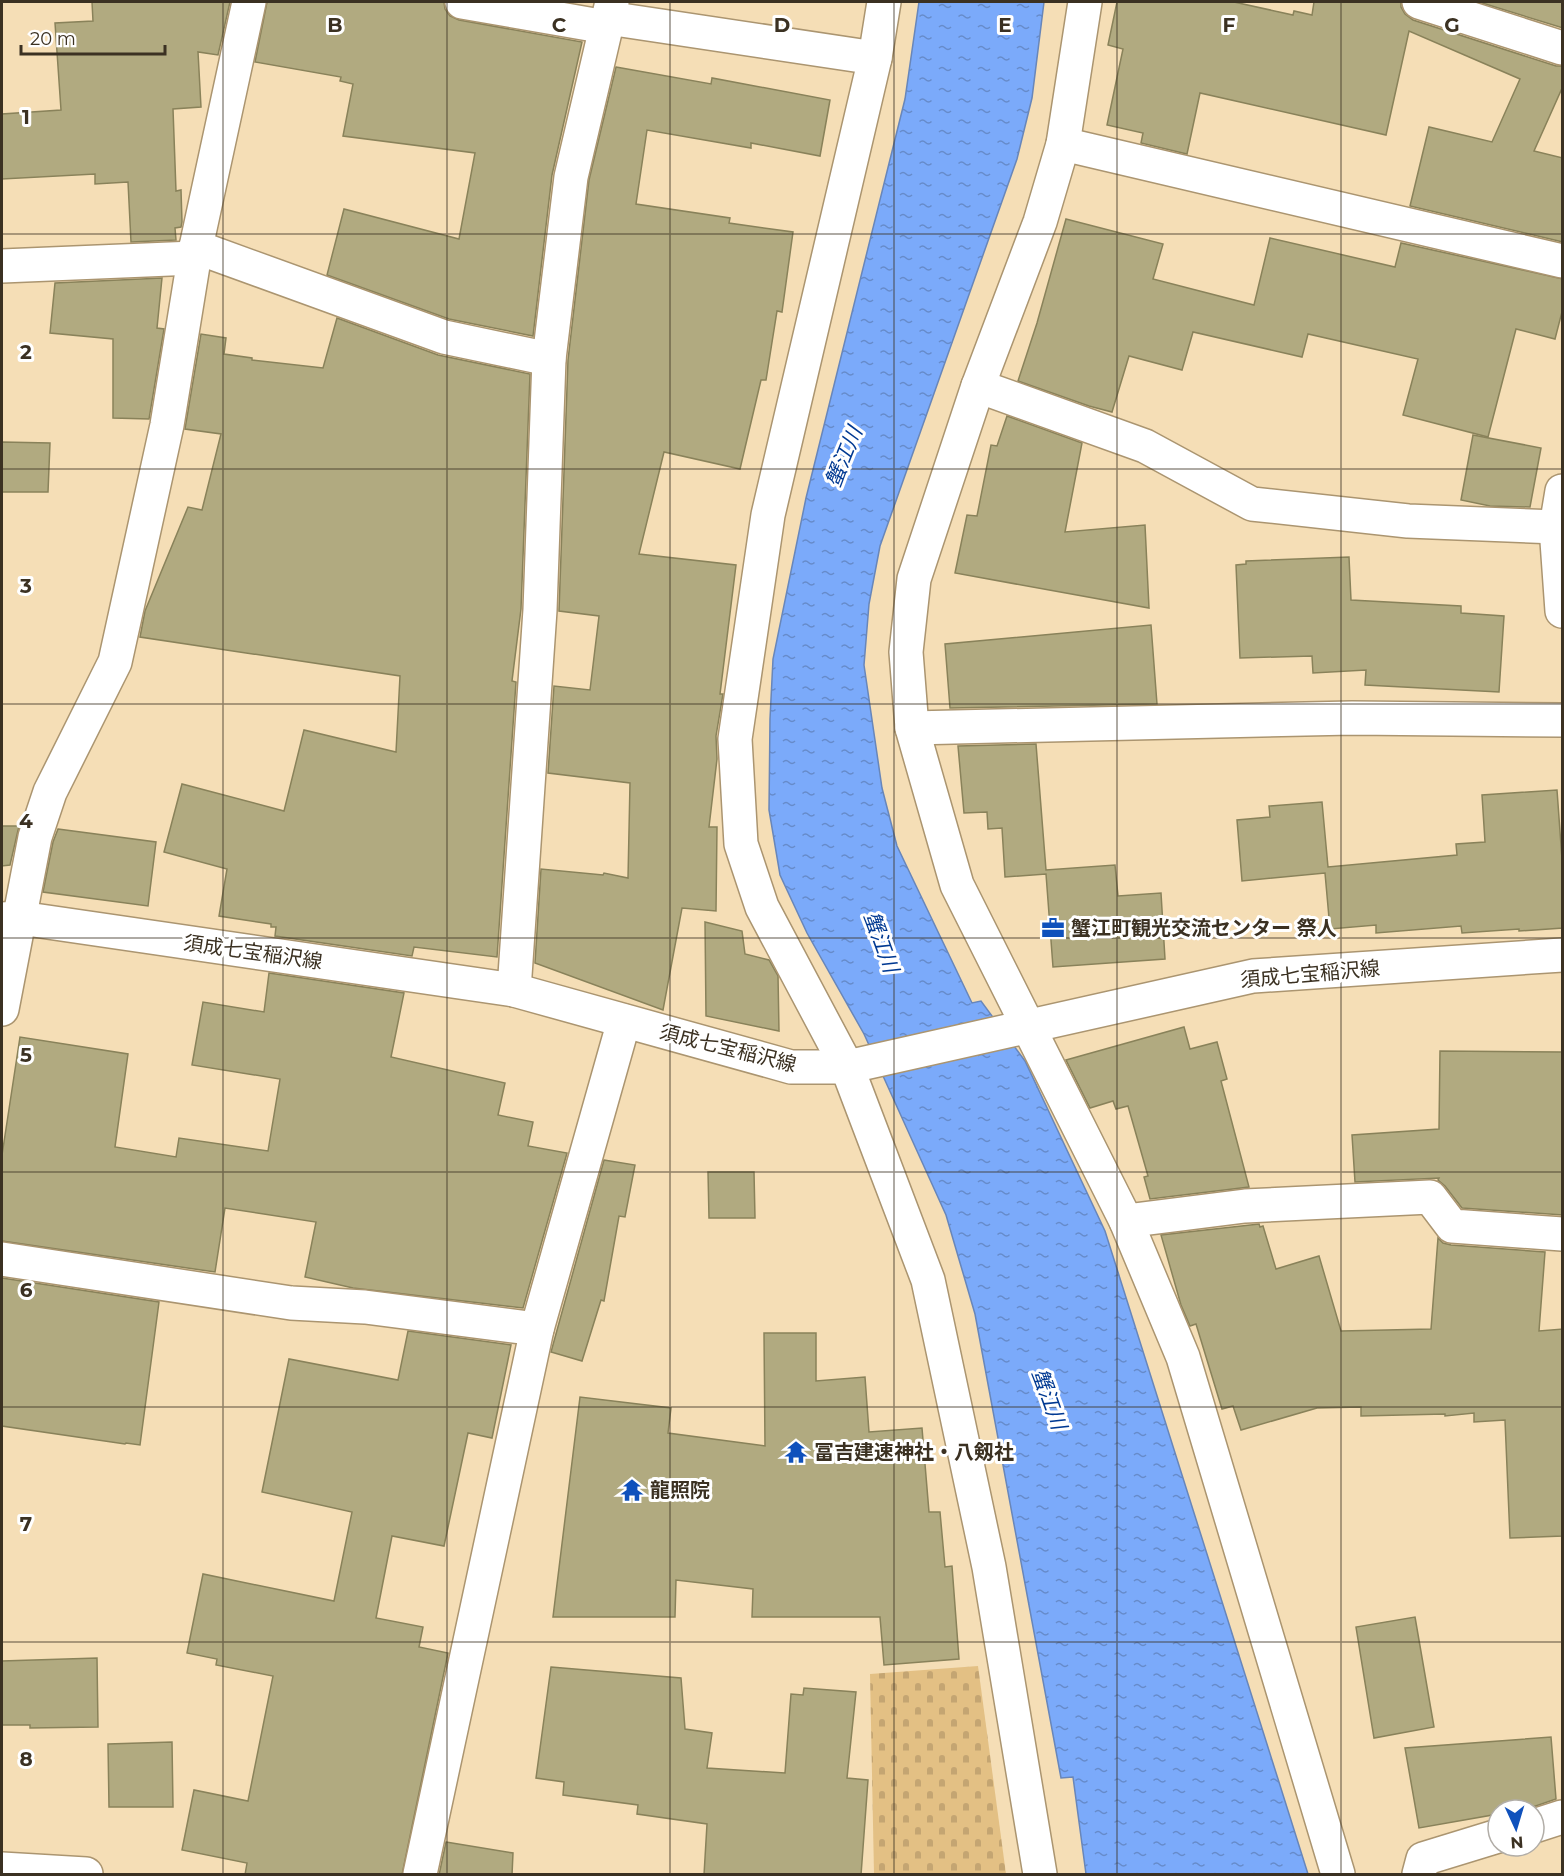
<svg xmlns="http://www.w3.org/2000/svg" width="1564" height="1876" viewBox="0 0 1564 1876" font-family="Montserrat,'Noto Sans JP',sans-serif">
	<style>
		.cemetery { fill: url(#cemetery-stones) }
		.water { fill: url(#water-ripples); stroke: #6886b9; stroke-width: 1.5 }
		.building { fill: #b1aa80; stroke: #89825a; stroke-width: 1.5 }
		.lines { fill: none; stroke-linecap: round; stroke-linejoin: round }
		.minor-casing { stroke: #ab9570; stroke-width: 36 }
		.secondary-casing { stroke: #ab9570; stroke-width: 36 }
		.minor { stroke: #fff; stroke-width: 33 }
		.secondary { stroke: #fff; stroke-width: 33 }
		.grid { fill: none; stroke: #3b3122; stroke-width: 1.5; stroke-opacity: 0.55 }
		.labels { text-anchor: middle; stroke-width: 6; stroke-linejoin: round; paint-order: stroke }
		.poi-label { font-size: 20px; font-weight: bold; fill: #3b3122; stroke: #fff; text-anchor: start }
		.street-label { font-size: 20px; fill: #3b3122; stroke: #fff }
		.water-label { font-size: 21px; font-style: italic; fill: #003992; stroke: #fff }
		.grid-label { font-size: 20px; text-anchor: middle; font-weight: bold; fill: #3b3122; stroke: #fff; stroke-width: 6; stroke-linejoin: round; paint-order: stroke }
	</style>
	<defs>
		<pattern id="cemetery-stones" width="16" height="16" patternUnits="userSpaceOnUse" patternTransform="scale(1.5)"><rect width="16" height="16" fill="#e3c084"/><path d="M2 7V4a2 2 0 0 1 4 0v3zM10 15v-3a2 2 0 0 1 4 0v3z" fill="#c4a572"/></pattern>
		<pattern id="water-ripples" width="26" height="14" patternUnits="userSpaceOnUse" patternTransform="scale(1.5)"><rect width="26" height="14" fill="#7baafa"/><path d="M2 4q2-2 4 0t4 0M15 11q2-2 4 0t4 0" fill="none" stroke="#668bca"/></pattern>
	</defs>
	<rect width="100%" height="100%" fill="#f5deb6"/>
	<path class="cemetery" d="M978,1666L1006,1874H874L870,1674Z"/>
	<path class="water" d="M919,2H1044L1032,98L1017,159L880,546L869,604L864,665L882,788L897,846L972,1003L981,1001L1025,1061L1105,1231L1308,1874H1086L1073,1777L1061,1778L975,1314L946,1215L864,1034L807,933L780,875L769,810L770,719L773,659L806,498L905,99Z"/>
	<g class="building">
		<path d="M92,2H230L218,55L198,52L201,107L173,109L176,191L181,190L182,222L181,227L175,228L176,240L131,242L128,182L95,184V174L2,179V114L61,110L55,23L93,21Z"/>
		<path d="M267,2H444L445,9L450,16L459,20L582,42L552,175L533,336L449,319L327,275L344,209L459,239L475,153L343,136L353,84L340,81L341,77L255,62Z"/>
		<path d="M1117,2H1234L1293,15L1294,11L1312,15L1314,2H1401V7L1405,14L1413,20L1556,66H1563V86L1534,151L1563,158V242L1410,206L1429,127L1492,142L1520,79L1409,31L1386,135L1200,93L1187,154L1141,143L1143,133L1107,125L1123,49L1108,45Z"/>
		<path d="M1479,2H1563V28Z"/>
		<path d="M616,67L711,84L712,78L830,100L820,156L751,143V148L647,130L636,204L730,218L729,223L793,232L782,312L777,311L766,380H761L740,469L664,452L639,554L736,565L720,694H723L716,736L717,759L709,827H717L716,911L682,908L663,1010L535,963L541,869L603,875L604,873L628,878L630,783L548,773L554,686L590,690L599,616L559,611L568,360L589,180Z"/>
		<path d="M1066,219L1163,244L1153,279L1254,305L1270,238L1395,267L1401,243L1563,279V308L1555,339L1516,329L1488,437L1403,415L1418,359L1308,334L1302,357L1193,332L1182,370L1129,356L1112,412L1089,406L1018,381L1037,323Z"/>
		<path d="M162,278L157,328L164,329L149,419L113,418V339L50,333L55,283Z"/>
		<path d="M337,318L438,355L530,374L521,609L512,681L516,682L497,957L414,947L412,956L275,936L276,927H271V924L219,916L227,869L164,852L182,784L284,811L304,730L396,752L400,676L140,637L145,611L188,507L202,510L221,434L185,429L201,334L226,338L224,354L252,358V360L323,368Z"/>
		<path d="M1007,416L1082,443L1065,532L1145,525L1149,608L955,573L967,515L977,516L991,445L997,446Z"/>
		<path d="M1473,435L1541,448L1530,507L1490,506L1461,500Z"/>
		<path d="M2,442L50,443L48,492H2Z"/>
		<path d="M1349,557L1351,600L1461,606V613L1504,616L1499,692L1365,685L1366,670L1313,673L1312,656L1240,658L1236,565L1246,564V561Z"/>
		<path d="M1151,625L1157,704L950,708L945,644Z"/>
		<path d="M1036,744L1046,870L1115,865L1118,896L1161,893L1165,959L1053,967L1046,874L1005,877L1002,828L988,829L987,812L964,813L958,746Z"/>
		<path d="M1557,790L1563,873V928L1519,931V929L1462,933L1461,926L1376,933V925L1330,929L1325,873L1242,881L1237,820L1270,817L1269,806L1322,802L1328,867L1457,855L1456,844L1485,842L1482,795Z"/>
		<path d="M2,826H19L10,865L2,866Z"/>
		<path d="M58,829L156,842L148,906L43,892L53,842Z"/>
		<path d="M705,922L742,931L745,954L769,960L778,976L779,1031L706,1016Z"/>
		<path d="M269,973L404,993L391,1057L505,1083L498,1115L533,1122L528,1146L567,1153L523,1308L353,1288L305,1277L316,1222L225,1208L215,1272L2,1241V1155L20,1037L128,1054L115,1147L176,1157L179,1138L268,1151L280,1079L192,1065L203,1002L264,1012Z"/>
		<path d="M1184,1027L1190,1049L1217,1042L1227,1079L1221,1081L1249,1187L1150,1199L1144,1177L1148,1176L1128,1106L1116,1109L1113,1101L1090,1108L1066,1060Z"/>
		<path d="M1440,1051L1563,1052V1215L1462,1208L1445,1186L1438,1180L1439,1178L1355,1182L1352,1135L1439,1129Z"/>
		<path d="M604,1160L635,1165L625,1217L619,1216L604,1301L601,1300L582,1361L551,1352Z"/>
		<path d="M708,1172H754L755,1218H709Z"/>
		<path d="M1259,1224L1260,1227L1263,1226L1276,1269L1319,1256L1341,1331L1431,1329L1438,1238L1443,1243L1451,1245L1545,1252L1539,1331L1563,1329V1536L1510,1538L1505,1420L1474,1422V1413L1445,1416V1414L1361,1416V1407L1317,1408L1241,1430L1233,1406L1222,1409L1196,1324L1190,1326L1181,1305L1161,1235Z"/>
		<path d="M2,1278L159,1302L140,1445L126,1443L125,1444L2,1426Z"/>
		<path d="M408,1331L511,1345L492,1438L468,1433L444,1546L392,1536L376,1618L423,1627L419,1647L448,1653L402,1875H245L247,1863L182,1850L194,1790L248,1801L273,1676L216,1665L217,1659L187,1653L203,1574L334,1601L352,1512L262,1492L289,1359L398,1380Z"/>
		<path d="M764,1333H816V1381L865,1377L869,1432L922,1428L929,1512H940L945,1567L952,1566L959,1659L884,1665L880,1617H752L753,1589L676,1580L675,1617H553L580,1397L671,1408L668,1433L765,1446Z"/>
		<path d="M1415,1617L1434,1727L1374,1738L1356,1627Z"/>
		<path d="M97,1658L98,1727L30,1728V1725H2V1661Z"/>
		<path d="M551,1667L681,1678L685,1729L712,1733L707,1768L785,1773L791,1694L803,1695L804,1688L856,1692L847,1778L868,1780L861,1875H704L707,1824L637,1814L638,1805L563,1795L564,1782L536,1778Z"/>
		<path d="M1551,1737L1556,1799L1527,1809L1498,1810V1814L1419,1828L1405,1748Z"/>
		<path d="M172,1742L173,1807H109L108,1744Z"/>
		<path d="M446,1842L513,1853L512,1875H439Z"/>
	</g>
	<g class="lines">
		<g class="minor-casing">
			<g id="minor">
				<path d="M462,2L606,27"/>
				<path d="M884,2L875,58L768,515L735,739L741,844L762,907L847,1067L928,1280L989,1567L1040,1874"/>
				<path d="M1085,2L1063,144L1040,222L978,386L914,579L906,652L912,728L957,885L1126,1221L1183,1357L1338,1874"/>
				<path d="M1419,2L1562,48"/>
				<path d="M608,18L875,58"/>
				<path d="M1063,144L1562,261"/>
				<path d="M196,247L444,337L549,359"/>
				<path d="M2,266L194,258"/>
				<path d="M978,386L1145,446L1252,504L1408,521L1556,527"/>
				<path d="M1562,491L1556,527L1562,611"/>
				<path d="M912,728L1352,718L1562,720"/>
				<path d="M514,990L540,610L549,359L571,177L612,2"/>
				<path d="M2,1009L35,837L50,792L115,662L167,425L196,247L249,2"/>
				<path d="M1126,1221L1245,1206L1430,1197L1452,1226L1562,1234"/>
				<path d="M2,1259L291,1303L365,1307L537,1329"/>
				<path d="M1534,1826L1562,1817"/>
				<path d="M2,1869L86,1874"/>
				<path d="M420,1874L537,1329L624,1021"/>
				<path d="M1419,1874L1423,1859L1498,1836"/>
			</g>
		</g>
		<g class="secondary-casing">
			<path id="secondary" d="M2,919L20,918L514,990L791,1067H847L1253,976L1562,955"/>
		</g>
		<use href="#minor" class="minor"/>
		<use href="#secondary" class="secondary"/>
	</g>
	<path class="grid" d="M223,2V1874M447,2V1874M670,2V1874M894,2V1874M1117,2V1874M1341,2V1874M2,234H1562M2,469H1562M2,704H1562M2,938H1562M2,1172H1562M2,1407H1562M2,1642H1562"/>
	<defs>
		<g id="office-bare" transform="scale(1.8)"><path d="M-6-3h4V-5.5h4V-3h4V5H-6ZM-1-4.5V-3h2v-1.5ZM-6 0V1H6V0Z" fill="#0f51bc" stroke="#fff" stroke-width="2.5" paint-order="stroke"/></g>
		<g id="temple-bare" transform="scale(1.8)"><path d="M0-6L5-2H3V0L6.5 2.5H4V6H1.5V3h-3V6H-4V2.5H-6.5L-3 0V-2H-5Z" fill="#0f51bc" stroke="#fff" stroke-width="2.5" paint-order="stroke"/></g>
	</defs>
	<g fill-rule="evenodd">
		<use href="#office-bare" x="1053" y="928"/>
		<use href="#temple-bare" x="796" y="1452"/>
		<use href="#temple-bare" x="632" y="1490"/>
	</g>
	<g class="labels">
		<g class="poi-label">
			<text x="1071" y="935">蟹江町観光交流センター 祭人</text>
			<text x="814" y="1459">冨吉建速神社・八剱社</text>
			<text x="650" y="1497">龍照院</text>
		</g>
		<g class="street-label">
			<text transform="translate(253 952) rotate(8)" y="7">須成七宝稲沢線</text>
			<text transform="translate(1310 974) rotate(-5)" y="7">須成七宝稲沢線</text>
			<text transform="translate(728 1048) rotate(14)" y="7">須成七宝稲沢線</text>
		</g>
		<g class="water-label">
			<text transform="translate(844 457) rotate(-68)" y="7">蟹江川</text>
			<text transform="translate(881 942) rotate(70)" y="7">蟹江川</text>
			<text transform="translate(1049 1399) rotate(70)" y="7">蟹江川</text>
		</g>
	</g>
	<g class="grid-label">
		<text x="335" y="32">B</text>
		<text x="559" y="32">C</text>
		<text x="782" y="32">D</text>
		<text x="1005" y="32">E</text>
		<text x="1229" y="32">F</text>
		<text x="1452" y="32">G</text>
		<text x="26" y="124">1</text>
		<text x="26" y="359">2</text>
		<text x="26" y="593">3</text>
		<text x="26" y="828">4</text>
		<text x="26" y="1062">5</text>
		<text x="26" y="1297">6</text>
		<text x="26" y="1531">7</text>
		<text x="26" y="1766">8</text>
	</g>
	<rect width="1564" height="1876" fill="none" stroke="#3b3122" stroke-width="6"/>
	<g transform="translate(1516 1828) rotate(176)"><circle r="28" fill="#ffffff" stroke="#b1ada7" stroke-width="1.5"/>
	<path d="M0-4.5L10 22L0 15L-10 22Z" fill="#0f51bc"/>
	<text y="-9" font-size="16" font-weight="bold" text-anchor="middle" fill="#3b3122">N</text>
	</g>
	<path d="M21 45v9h144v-9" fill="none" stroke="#3b3122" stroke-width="3"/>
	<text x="30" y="45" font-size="18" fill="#3b3122" stroke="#ffffff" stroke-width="4.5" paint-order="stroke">20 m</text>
</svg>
